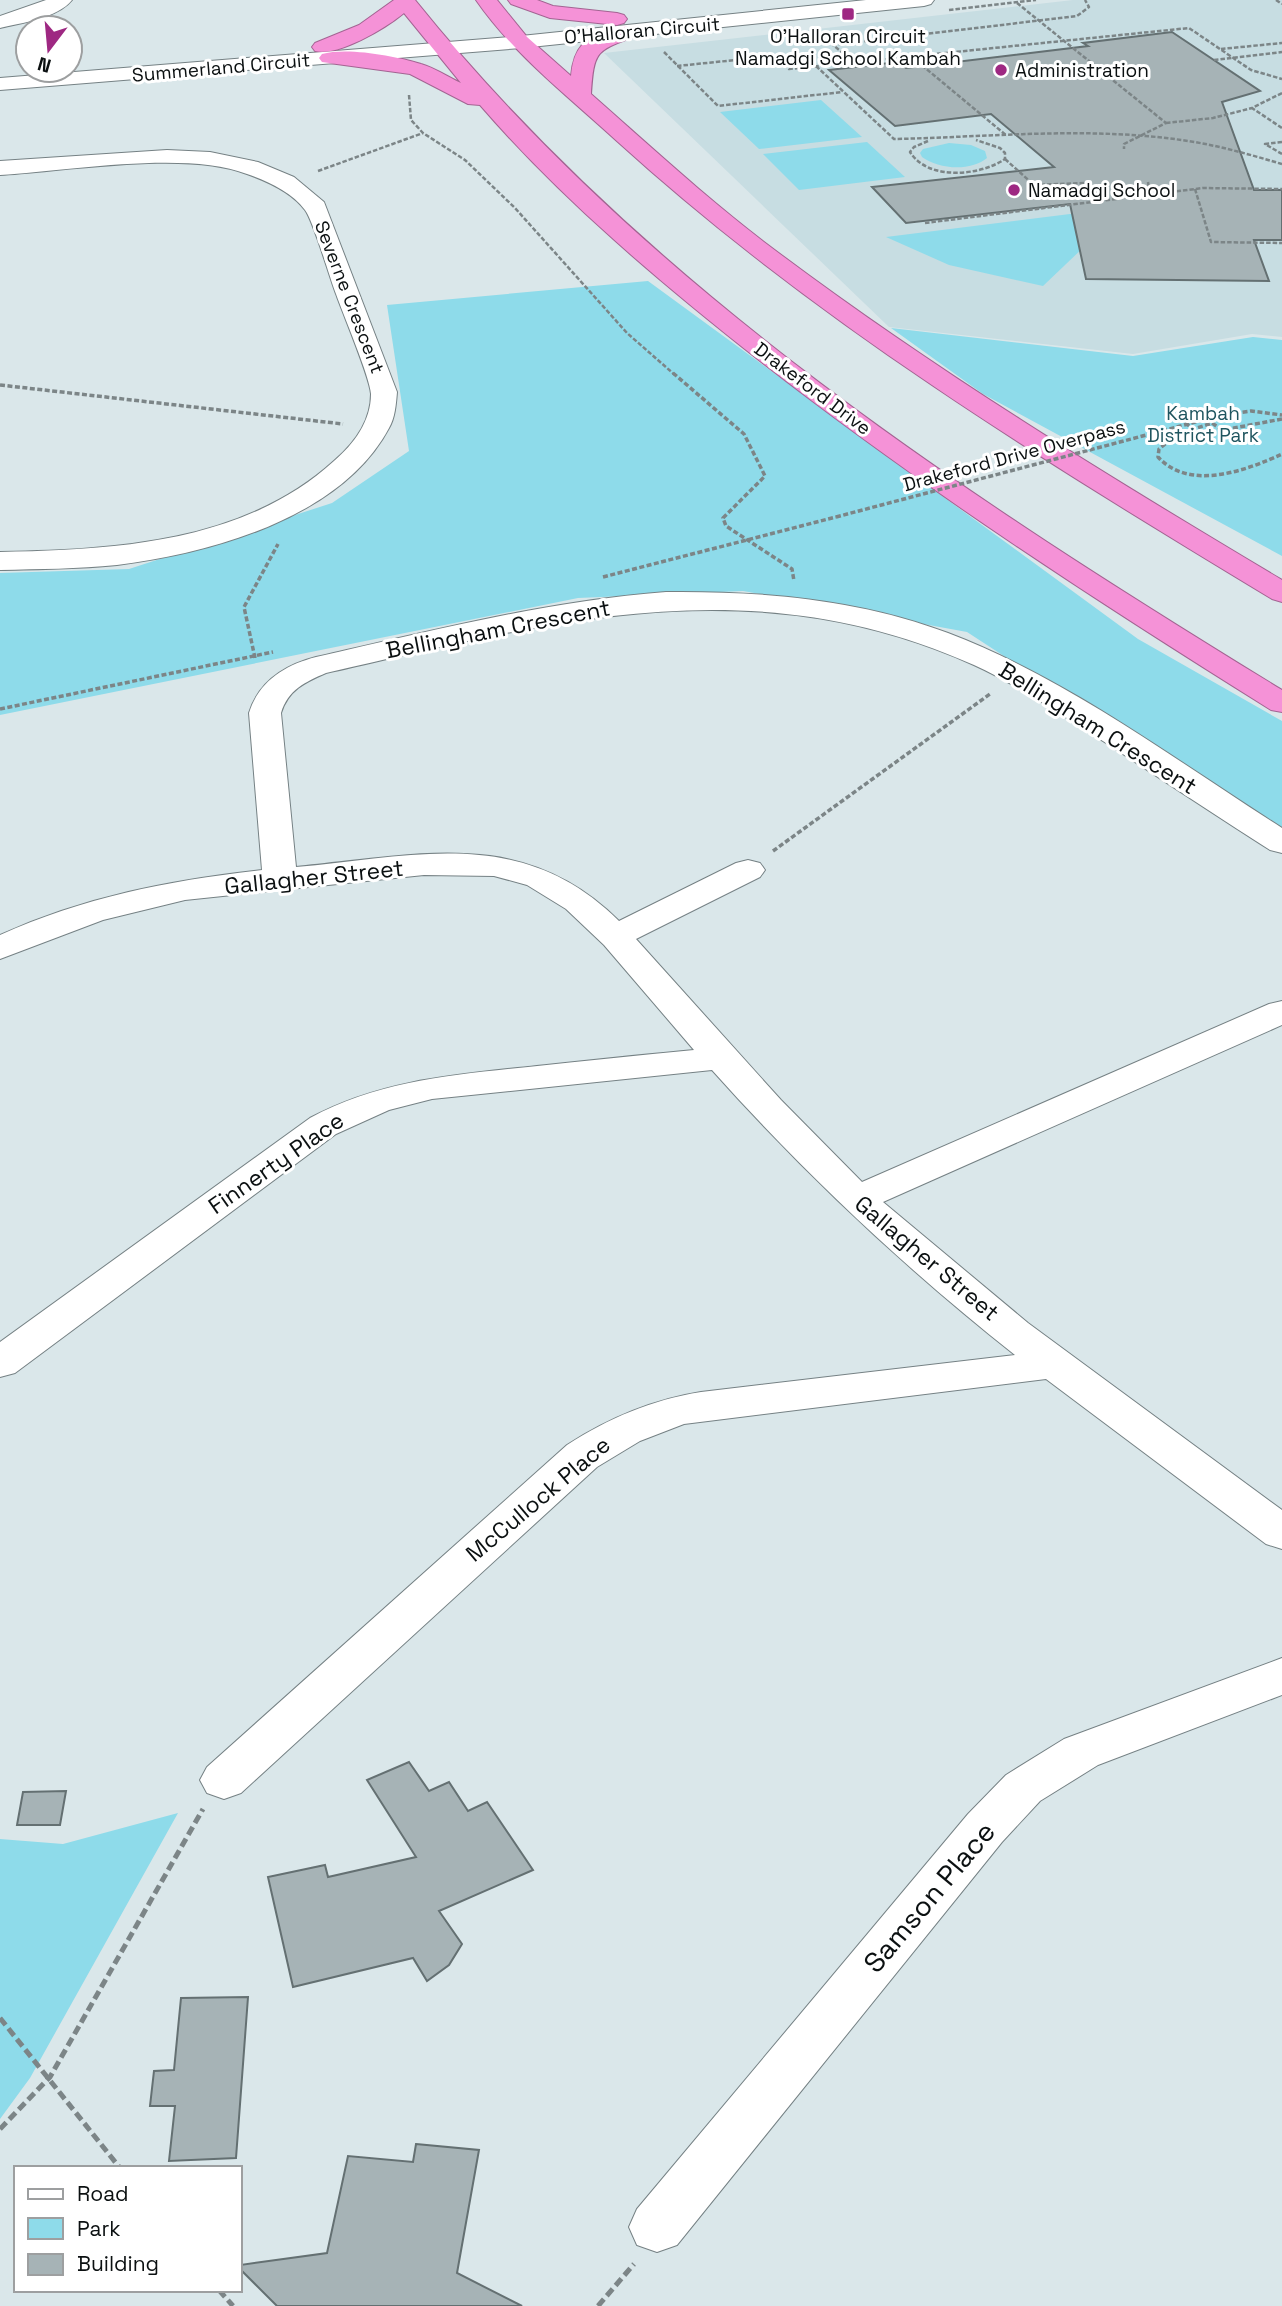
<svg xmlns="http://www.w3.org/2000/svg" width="1282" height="2306" viewBox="0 0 1282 2306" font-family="'Space Grotesk',sans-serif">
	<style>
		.built { fill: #c7dde2 }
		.green { fill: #8edbea }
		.building { fill: #a6b3b6; stroke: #647072; stroke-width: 2 }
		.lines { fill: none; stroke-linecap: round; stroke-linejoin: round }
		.minor-casing { stroke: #758184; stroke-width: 2 }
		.highway-casing { stroke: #a36492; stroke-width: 2 }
		.path-far2 { stroke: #7c8587; stroke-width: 2.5; stroke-dasharray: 4.5 2; stroke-linecap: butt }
		.path-far1 { stroke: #7c8587; stroke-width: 3.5; stroke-dasharray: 5 2.5; stroke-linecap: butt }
		.path { stroke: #7c8587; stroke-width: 5; stroke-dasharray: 9 4.5; stroke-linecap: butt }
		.minor { fill: #fff; fill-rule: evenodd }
		.highway { fill: #f592d7; fill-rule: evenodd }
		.path-bridge { stroke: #7c8587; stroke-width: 3.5; stroke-dasharray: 5 2.5; stroke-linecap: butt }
		.poi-dot { fill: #9e2882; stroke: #fff; stroke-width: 2.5 }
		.labels { text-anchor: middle; stroke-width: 6; stroke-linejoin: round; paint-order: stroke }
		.far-street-label { font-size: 19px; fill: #0b1011; stroke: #fff }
		.far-poi-label { font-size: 19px; fill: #0b1011; stroke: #fff; text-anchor: start }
		.far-park-label { font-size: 19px; fill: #1f555f; stroke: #fff }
		.street-label { font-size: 23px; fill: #0b1011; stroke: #fff }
		.near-street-label { font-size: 28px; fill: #0b1011; stroke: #fff }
	</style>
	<rect width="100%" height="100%" fill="#dae7ea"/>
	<path class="built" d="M1073,0H1282V337L1252,334L1133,354L889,327L604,53Z"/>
	<g class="green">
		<path d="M821,100L862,137L759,149L720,112Z"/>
		<path d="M867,142L905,177L799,190L763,154Z"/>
		<path d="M949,143L971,145L985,151L987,158C970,172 938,169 922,157L920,153L923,149Z"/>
		<path d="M1078,213L1086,245L1043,286L949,265L886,237Z"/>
		<path d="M648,281L1138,639L1282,721V838L967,632L743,591L578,598L0,715V573L129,569L332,503L409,451L387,305Z"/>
		<path d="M891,328L1133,356L1253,337L1282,340V556L983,394Z"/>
		<path d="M178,1813L30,2078L0,2119V1839L63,1844Z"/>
	</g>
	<g class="building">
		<path d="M1172,32L1260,91L1222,102L1254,190H1282V240H1254L1269,281L1086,279L1070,204L906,223L872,187L1054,167L991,114L895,126L829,70L898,62L906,68L1088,46L1083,43Z"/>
		<path d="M409,1762L429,1791L449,1782L468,1811L487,1802L533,1870L439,1911L462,1944L449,1965L427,1981L413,1958L293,1987L268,1877L325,1865L328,1877L416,1857L367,1780Z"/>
		<path d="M66,1791L60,1825H17L23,1792Z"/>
		<path d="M248,1997L236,2158L169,2161L175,2106H150L154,2071L174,2070L181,1998Z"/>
		<path d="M416,2144L479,2150L457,2273L522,2306H277L240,2269V2265L327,2253L348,2156L413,2162Z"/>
	</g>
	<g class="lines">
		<g class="minor-casing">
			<g id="minor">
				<path d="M46,0H72C58,18 21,23 0,28V16Z"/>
				<path d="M866,0H934L931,4L924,6L521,48L0,90V78L521,36Z"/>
				<path d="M167,150L210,152L258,162L294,177L324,202L397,392C396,404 395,418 389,428C341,518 211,553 117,565C78,569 39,569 0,570V552C115,550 244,543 334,461C354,444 371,421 371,394C370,377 343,314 336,294C329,276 314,222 305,210C292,192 267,181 247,174C186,150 67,171 0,175V161Z"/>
				<path d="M666,592C761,591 858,599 948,633C1067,678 1175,760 1282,828V853L1270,850C1215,815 1161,779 1106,743C1063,716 1020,686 974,665C750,565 551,622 326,673C305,682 288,690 281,713L296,867C416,856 523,825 619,921L736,863L748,860L760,863L765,870L760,877L636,939L781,1100L862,1182L1269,1004L1282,1001V1025L883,1202L1028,1323L1282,1510V1549L1266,1544L1046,1379L684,1424L640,1441L597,1467L241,1793L224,1799L207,1793L200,1780L207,1767L567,1445C609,1418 651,1400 701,1392L1015,1355C905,1268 805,1174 712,1070L432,1099L389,1110L336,1134L15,1373L0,1377V1342L310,1118C379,1081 451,1075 528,1067C584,1061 639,1055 694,1050L604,945L566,909L527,885L494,876L424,875L185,900L103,920L0,959V935C84,897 171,880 262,870L249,713C259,681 285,665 316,657C432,631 547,601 666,592Z"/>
				<path d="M1282,1658V1695L1098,1765L1040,1801L1002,1842L677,2245L657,2252L637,2245L629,2227L637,2209L968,1814L1006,1775L1064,1739Z"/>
			</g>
		</g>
		<g class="highway-casing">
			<g id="highway">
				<path d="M394,0H415C648,290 967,497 1282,690V712L1271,710C1096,601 923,488 760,361C661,283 562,200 480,105L468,104L410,74L322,62L319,58L322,54C347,47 396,56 421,64C435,68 448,77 461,83L404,13C386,28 338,57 315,51L312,47L315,43L359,25Z"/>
				<path d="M476,0H497L527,37L571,76C572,65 574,54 582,45C593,34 625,23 639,27L642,31L639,35C597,51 594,48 591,94C649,145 706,198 768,245C932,369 1106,475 1282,580V602L1272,599C1044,461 816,322 618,142C569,97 514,55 476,0Z"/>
				<path d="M508,0H537L553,6L617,13L624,15L627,19L624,23L617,25L550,18L511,4Z"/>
			</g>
		</g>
		<g class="path-far2">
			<path d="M1276,0L1282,4"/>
			<path d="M1017,3L1166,123L1124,144V149"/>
			<path d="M949,10L1036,0"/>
			<path d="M1221,49L1282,43"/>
			<path d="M664,52L718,106L842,92"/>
			<path d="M912,57L1007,136"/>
			<path d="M1214,60L1282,52"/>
			<path d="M854,62L833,45L1077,16L1089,7L1085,0"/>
			<path d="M677,66L775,56L789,69L1189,28L1251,70L1282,79"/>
			<path d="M816,66L894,139C991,137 1092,126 1188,141C1221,146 1251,155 1282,164"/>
			<path d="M1282,93L1252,108L1282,128"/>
			<path d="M409,95L411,120L423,133L465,160L515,208L627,333L675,375"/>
			<path d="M1166,123L1213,118L1252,108"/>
			<path d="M928,141L914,147L910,152C928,181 980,176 1005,159V153L1000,148L976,140"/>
			<path d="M1282,142L1265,144L1282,154"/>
			<path d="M1005,159L1034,185L1086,183L1107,200"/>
			<path d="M318,171L423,133"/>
			<path d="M1148,182L1150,195"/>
			<path d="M1195,189L1211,242L1282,243"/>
			<path d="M925,223L1203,188L1282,189"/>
		</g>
		<g class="path-far1">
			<path d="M673,373L744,434L765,476L723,518L726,526L792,569L794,581"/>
			<path d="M0,385L343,424"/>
			<path d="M1282,419L1170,440L1159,449L1158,457C1190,492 1247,470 1282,454"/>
			<path d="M1185,423L1194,429L1212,423L1222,430"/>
			<path d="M603,577L836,517"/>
			<path d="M255,658L244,607L278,544"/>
			<path d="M0,709L273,652"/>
			<path d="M773,851L990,694"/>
		</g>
		<g class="path">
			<path d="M0,2018L120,2168"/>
			<path d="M0,2129L50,2077L203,1809"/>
			<path d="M219,2290L233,2306"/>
			<path d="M598,2306L634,2264"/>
		</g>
		<use href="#minor" class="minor"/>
		<use href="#highway" class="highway"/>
		<path class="path-bridge" d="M836,517L1222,415L1251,411L1282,415"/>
	</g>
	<g class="poi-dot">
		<rect x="841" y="7" width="14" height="14" rx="3.5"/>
		<circle cx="1001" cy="70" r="7"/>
		<circle cx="1014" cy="190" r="7"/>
	</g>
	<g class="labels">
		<g class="far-street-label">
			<text transform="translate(642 30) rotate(-5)" y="7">O'Halloran Circuit</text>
			<text transform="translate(221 67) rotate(-5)" y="7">Summerland Circuit</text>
			<text transform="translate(350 297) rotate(69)" y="7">Severne Crescent</text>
			<text transform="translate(813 388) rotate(37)" y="7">Drakeford Drive</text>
			<text transform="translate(1014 455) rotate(-15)" y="7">Drakeford Drive Overpass</text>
		</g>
		<g class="far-poi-label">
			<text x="848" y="43" text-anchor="middle">O'Halloran Circuit<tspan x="848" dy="22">Namadgi School Kambah</tspan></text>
			<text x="1015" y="77">Administration</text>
			<text x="1028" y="197">Namadgi School</text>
		</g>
		<g class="far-park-label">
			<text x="1203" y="420">Kambah<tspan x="1203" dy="22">District Park</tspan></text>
		</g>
		<g class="street-label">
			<text transform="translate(498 629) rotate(-11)" y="8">Bellingham Crescent</text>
			<text transform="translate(1098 728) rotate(32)" y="8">Bellingham Crescent</text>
			<text transform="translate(314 877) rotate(-6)" y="8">Gallagher Street</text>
			<text transform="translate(276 1163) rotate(-35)" y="8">Finnerty Place</text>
			<text transform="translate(927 1258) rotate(40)" y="8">Gallagher Street</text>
			<text transform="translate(538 1499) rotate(-40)" y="8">McCullock Place</text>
		</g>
		<g class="near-street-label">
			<text transform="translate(929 1897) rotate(-50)" y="10">Samson Place</text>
		</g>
	</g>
	<rect x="14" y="2166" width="228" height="126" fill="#ffffff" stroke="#9d9fa0" stroke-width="2"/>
	<rect x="28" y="2189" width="35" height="10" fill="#ffffff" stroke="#9d9fa0" stroke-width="2"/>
	<text x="77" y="2201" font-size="21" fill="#0b1011">Road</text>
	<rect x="28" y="2218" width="35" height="21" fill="#8edbea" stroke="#9d9fa0" stroke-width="2"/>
	<text x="77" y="2236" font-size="21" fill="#0b1011">Park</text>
	<rect x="28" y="2254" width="35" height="21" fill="#a6b3b6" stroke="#9d9fa0" stroke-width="2"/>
	<text x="77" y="2271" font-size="21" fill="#0b1011">Building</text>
	<g transform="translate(49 49) rotate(196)"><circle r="33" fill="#ffffff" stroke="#9d9fa0" stroke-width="2"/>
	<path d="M0-5L12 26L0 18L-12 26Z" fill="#9e2882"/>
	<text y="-10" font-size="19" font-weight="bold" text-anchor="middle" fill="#0b1011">N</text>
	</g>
</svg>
